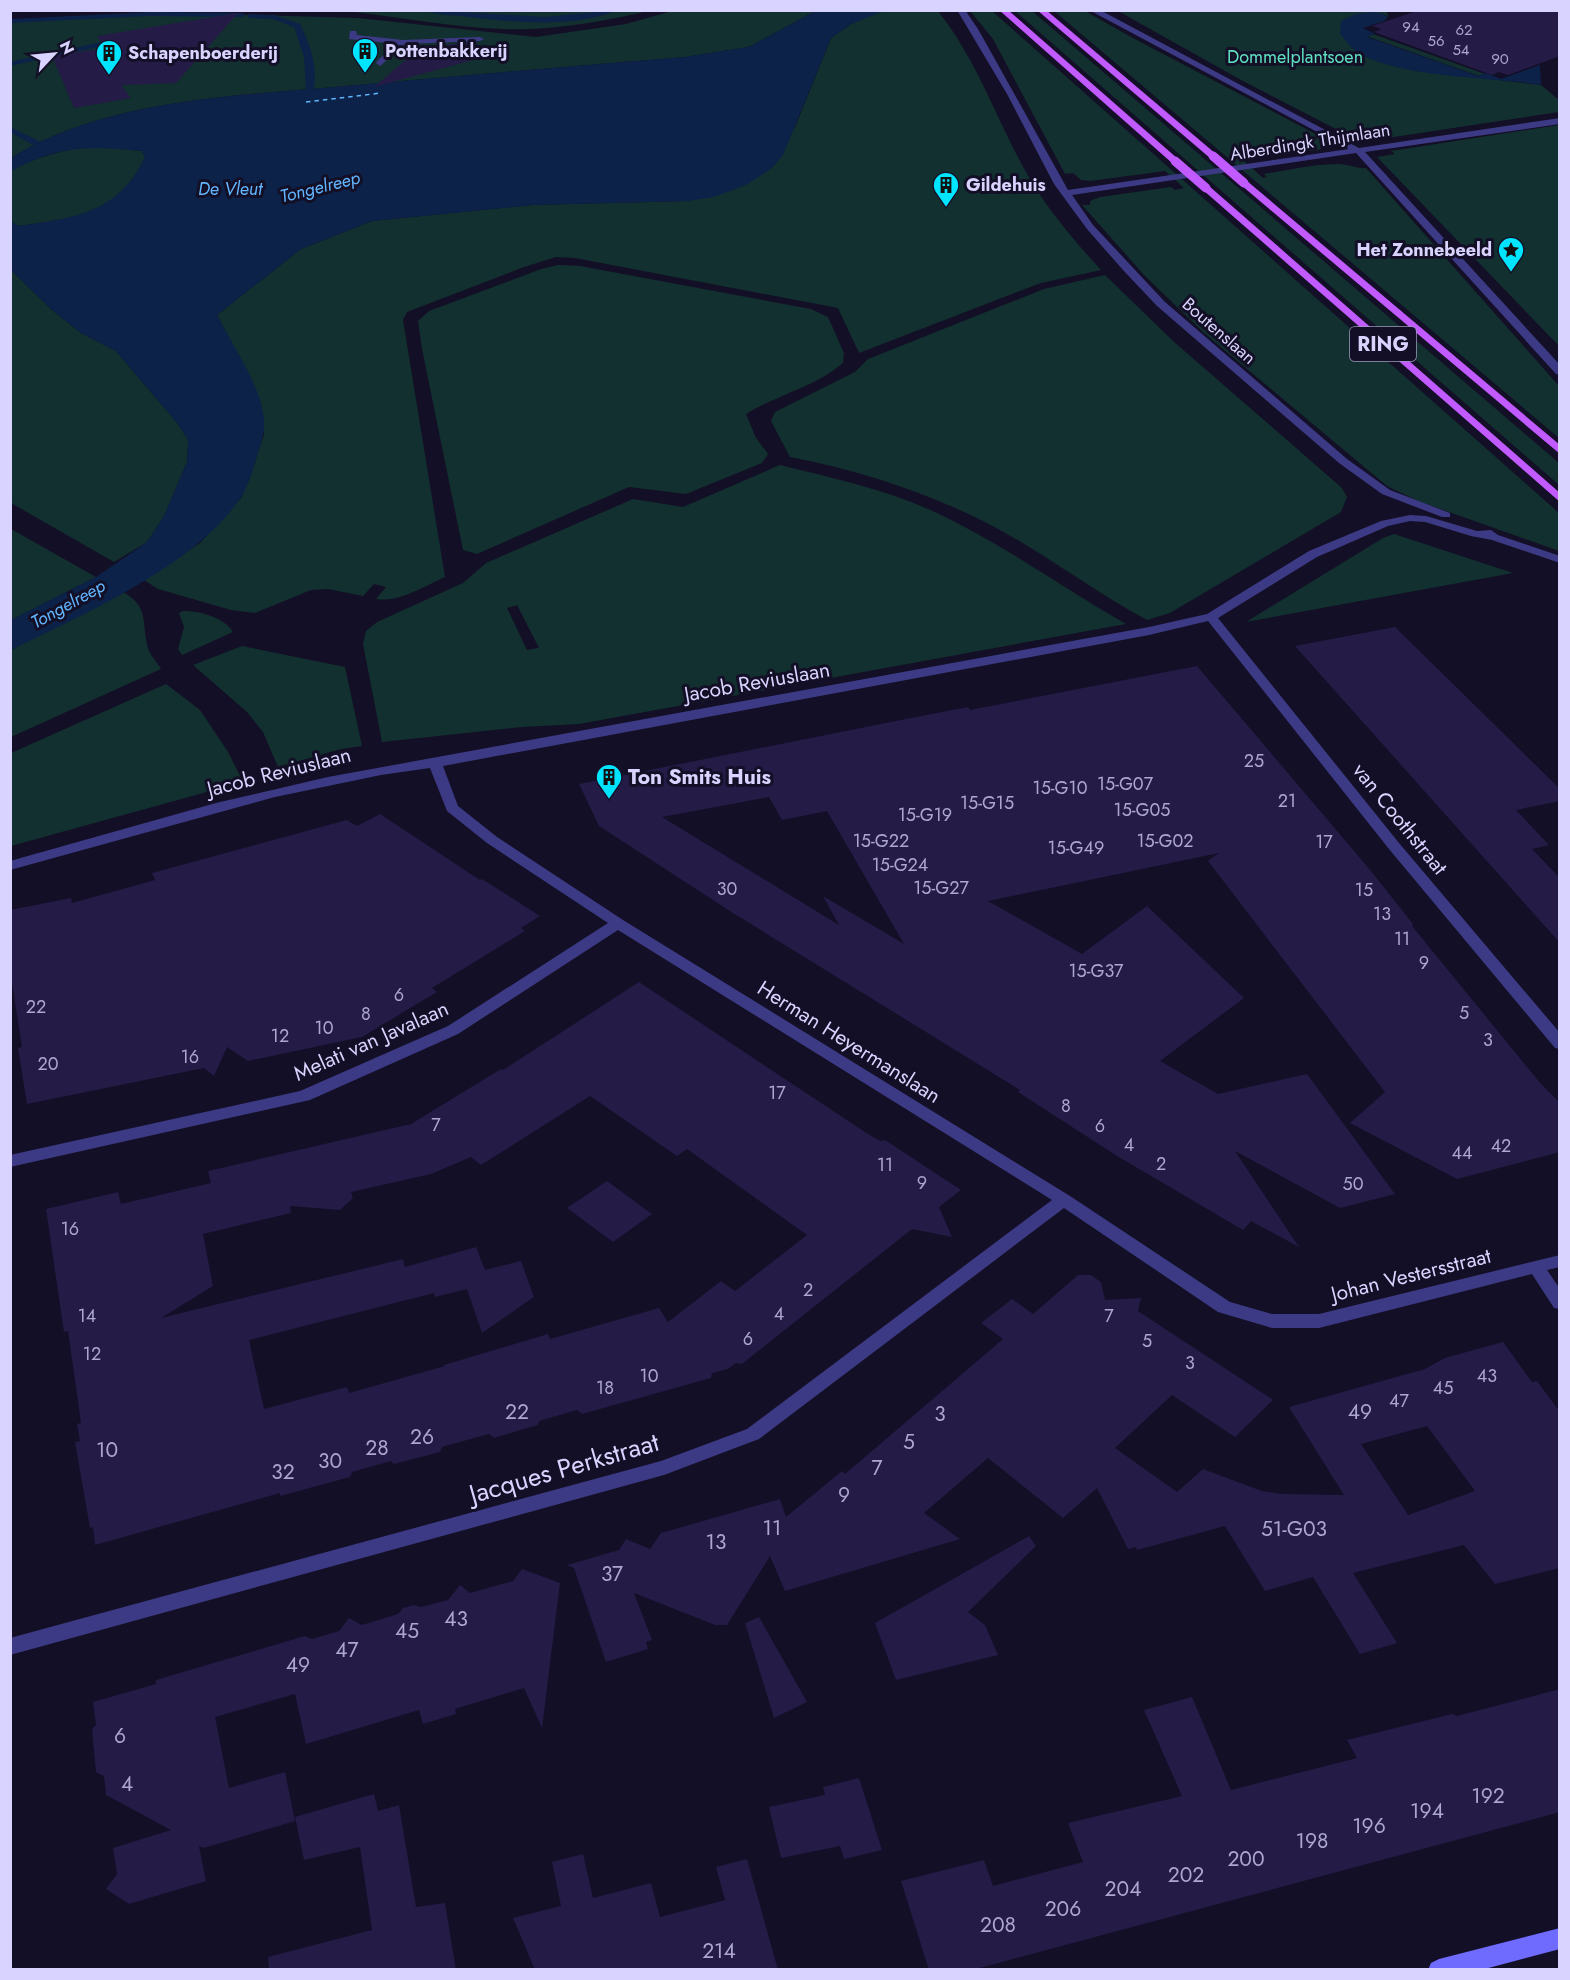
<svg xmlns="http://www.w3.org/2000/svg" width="1570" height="1980" viewBox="0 0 1570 1980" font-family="Jost,sans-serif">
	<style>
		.green { fill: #12302f; fill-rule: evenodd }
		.water { fill: #0c2248 }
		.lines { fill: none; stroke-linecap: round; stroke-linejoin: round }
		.stream { fill: #0c2248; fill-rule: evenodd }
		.ferry { stroke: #62b6ff; stroke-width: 1.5; stroke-dasharray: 4.5 4; stroke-linecap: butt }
		.building { fill: #241b47; fill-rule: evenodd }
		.street { fill: #3d3a85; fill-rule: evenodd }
		.secondary { fill: #6f6bff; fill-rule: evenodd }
		.primary { fill: #c25bff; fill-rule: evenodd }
		.primary-bridge { stroke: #c25bff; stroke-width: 9 }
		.labels { text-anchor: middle; stroke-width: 6; stroke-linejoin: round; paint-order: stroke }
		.far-number-label { font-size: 15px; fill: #aca6d1 }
		.far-poi-label { font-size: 18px; font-weight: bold; fill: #d9d4ff; stroke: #130f26; text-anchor: start }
		.far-park-label { font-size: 18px; fill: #5fe0c0; stroke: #130f26 }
		.far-street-label { font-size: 18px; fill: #d9d4ff; stroke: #130f26 }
		.far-water-label { font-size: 18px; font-style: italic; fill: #62b6ff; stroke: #130f26 }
		.number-label { font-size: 18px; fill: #aca6d1 }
		.shield { fill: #130f26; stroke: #9e99be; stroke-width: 1.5 }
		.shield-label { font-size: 20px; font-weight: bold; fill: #d9d4ff }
		.street-label { font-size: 21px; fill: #d9d4ff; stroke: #130f26 }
		.poi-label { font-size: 21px; font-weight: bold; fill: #d9d4ff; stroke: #130f26; text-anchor: start }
		.near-number-label { font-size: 21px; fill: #aca6d1 }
		.near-street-label { font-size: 26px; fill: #d9d4ff; stroke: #130f26 }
	</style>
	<rect width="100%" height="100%" fill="#130f26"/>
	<g class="green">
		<path d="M884,10L938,11C974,56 994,112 1021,163C1042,203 1071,237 1101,270L1041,283L859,353L838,308L575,258L556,257L524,267L407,312L403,320L445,577C425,586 398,603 376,599L386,587L374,584L363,596L328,589L311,590L255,613L231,610L158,589L144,580L200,543L241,498L249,480L264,434L250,379L217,315L301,249L372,221L532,205L688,201L795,127L831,38L851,24Z"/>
		<path d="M346,11H648C601,22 552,31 502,29C450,27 398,17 346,11Z"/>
		<path d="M672,11H815L749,47L685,57C572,66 458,76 345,86C236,96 106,99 11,158V21L178,13L358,18L536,37L626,24Z"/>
		<path d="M970,11H992L1559,513V551L1418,501L1387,486L1204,333L1144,275L1082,205H1090V201L1100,197L1171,187L1175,190L1184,188L1165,171L1090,181L1081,180L1073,173L1065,174L993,39Z"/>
		<path d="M1015,11H1032L1559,463V485Z"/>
		<path d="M1054,11H1085L1131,37L1327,140L1321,142L1322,148L1318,150L1243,160L1263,178L1267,177L1264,174C1288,170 1314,164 1339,164C1349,164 1356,169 1366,168L1559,386V438Z"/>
		<path d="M1118,11H1387L1388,17L1381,13L1356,14L1340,34L1441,73L1541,85L1559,100V112L1361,142L1241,80Z"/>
		<path d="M1373,34L1485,74L1479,76L1366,36Z"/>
		<path d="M1559,125V346L1377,157L1395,154L1391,151Z"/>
		<path d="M93,146L142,151L145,157C119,214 74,218 19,226L11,222L10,171C38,156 63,150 93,146Z"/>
		<path d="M558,265L580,266L811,309L828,317L844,353L843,363C815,387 777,395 746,414L756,438L768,454L762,463L686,494L629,487L477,554L463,550L422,349L418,321L429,311L541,269Z"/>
		<path d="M11,270L52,310L81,333L116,351L178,424L188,440L187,462L164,516L147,542L114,562L11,503Z"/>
		<path d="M1105,275L1173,341L1342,488L1347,497L1341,512L1170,613L1147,620C1091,590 1042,551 985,522C923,491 858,470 790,457L771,421L775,412L855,372L868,359L1044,289Z"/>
		<path d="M780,465C833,478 888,490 937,513C1003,544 1063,588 1126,624L579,724L522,727L382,742L363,644L366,631L377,622L463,583L486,563L633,499L683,507ZM517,605L539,648H538L527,650L507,608Z"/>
		<path d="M11,529L96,577L11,620Z"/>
		<path d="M1394,534L1513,573L1246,622L1383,538Z"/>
		<path d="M123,592C150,607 141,623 148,648C150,655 157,662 161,669L11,737V650Z"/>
		<path d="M183,611C200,611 224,617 233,632L182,655L178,649L184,627L179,613Z"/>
		<path d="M242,646L345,667L362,746L341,749L278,767L263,732L247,712L193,665Z"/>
		<path d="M166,684L200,710L228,752L243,782L11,846V753Z"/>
	</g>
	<g class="water">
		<path d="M815,11H884L851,24L831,38L783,155L772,168L746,185L714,197L688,201L532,205L372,221L301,249L217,315C233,347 260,383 264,419C265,434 260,446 256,459C252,472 248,486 241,497C197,565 82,615 11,650V620L96,577L147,542L164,516L187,462L188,440L178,424L116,351L81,333L52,310L11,270V222L19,226C74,218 119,213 145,157L142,151C89,146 59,145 11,171V158C106,99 236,96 345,86C458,76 572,66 685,57L749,47Z"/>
		<path d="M1371,12L1381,13L1388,17L1384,21L1363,28L1375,34L1367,37L1478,76L1486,73L1501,79L1540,65L1541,85C1494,77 1387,78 1352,48C1348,44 1344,38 1340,34L1341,21L1356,14Z"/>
	</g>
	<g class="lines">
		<g class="stream">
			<path d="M425,10L545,17L617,10C577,29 505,22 461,16C449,15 435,15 425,10Z"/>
			<path d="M151,12L242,13L246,15L242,17L149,16L10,23V19Z"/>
			<path d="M251,14L274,15L300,24C310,43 319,70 313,92L306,90L304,57L294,27L273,19L248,18V14Z"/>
			<path d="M101,42H104V46L10,66V62Z"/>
			<path d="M10,127L39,141L40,143L33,145L10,132Z"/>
		</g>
		<path class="ferry" d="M306,102L381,93"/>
	</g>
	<g class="building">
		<path d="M1420,10H1560V56L1508,75L1499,72L1492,75L1374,32L1381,29L1372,26Z"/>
		<path d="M238,13L176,83L121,85L131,98L74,108L52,56L106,48L97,36Z"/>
		<path d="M475,43L495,54L374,87L422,46Z"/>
		<path d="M1395,627L1560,789V801L1516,810L1549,845L1532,849L1560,878V943L1295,646Z"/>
		<path d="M1197,666L1371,871L1413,924L1412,926L1541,1084L1560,1103V1152L1457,1179L1350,1123L1385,1092L1208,861L1219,853L988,901L1082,954L1147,906L1244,998L1160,1061L1218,1094L1307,1074L1395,1194L1340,1208L1235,1151L1299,1247L1251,1221L1243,1230L1117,1156L1018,1092L1020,1090L733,913L599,826L579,784L901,720L968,707L970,710ZM769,797L782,820L827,811L904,944L823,896L839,925L662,817Z"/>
		<path d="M380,814L480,880L482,879L540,916L521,928L525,931L432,988L437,992L362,1037L248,1061L227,1047L214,1076L204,1068L27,1104L18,1048L22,1047L10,970V910L71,898L72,903L155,880L152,873L347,820L357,826Z"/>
		<path d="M639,982L865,1132L880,1141L885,1140L961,1190L939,1207L952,1237L912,1229L742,1364L736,1363L728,1369L712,1373L711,1378L582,1414L577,1410L539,1421L538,1425L494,1438L489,1434L442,1447L440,1452L394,1464L391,1461L352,1472L350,1477L280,1496V1493L95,1545L93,1527L90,1528L75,1442L80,1441L77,1424L81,1423L68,1331L64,1332L46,1209L118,1192L121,1204L211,1183L208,1171L411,1124L501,1069L503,1070ZM590,1096L677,1156L687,1149L807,1235L735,1291L721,1281L668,1322L659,1308L550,1339L548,1334L444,1365L445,1366L349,1393L347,1387L264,1409L249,1340L434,1293L435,1297L467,1289L482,1333L534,1297L521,1261L485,1270L476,1247L405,1267L403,1259L161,1318L213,1286L203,1234L291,1213L290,1206L340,1210L353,1198L351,1192L431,1174L471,1157L481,1165Z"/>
		<path d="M607,1181L652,1214L613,1242L567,1208Z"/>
		<path d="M1078,1275H1091L1101,1282L1105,1300L1141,1298L1138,1311L1273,1400L1235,1437L1172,1395L1115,1448L1177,1492L1203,1469L1262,1491L1282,1494L1344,1495L1289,1407L1425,1369L1445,1358L1503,1342L1532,1382L1537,1381L1560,1412V1568L1495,1584L1464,1545L1353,1573L1397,1643L1360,1654L1313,1577L1265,1591L1225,1526L1137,1550L1136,1547L1128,1549L1097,1488L1063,1518L988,1458L924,1513L960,1539L785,1591L770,1556L727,1625H715L634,1593L652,1640L646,1642L648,1649L606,1662L574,1568L567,1565L619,1550L626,1539L650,1549L661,1533L780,1499L786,1517L842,1471L845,1474L1003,1339L981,1323L1012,1299L1033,1314ZM1427,1426L1475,1491L1408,1515L1361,1444Z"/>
		<path d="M1029,1536L1036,1546L968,1612L985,1625L998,1655L896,1680L875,1623Z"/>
		<path d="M522,1569L560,1583L542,1728L524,1688L455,1709L456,1714L423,1724L419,1710L306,1744L295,1694L215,1717L229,1788L285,1772L295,1821L204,1848L199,1846L206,1881L129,1904L106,1889L117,1874L113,1848L171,1830L106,1795L104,1776L96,1772L92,1729L96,1725L93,1702L156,1684V1680L305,1636L312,1639L339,1631L349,1618L362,1625L398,1614L403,1608L414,1605L421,1607L448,1600L460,1585L470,1593L513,1581Z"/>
		<path d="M759,1617L807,1702L774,1718L745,1623Z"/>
		<path d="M1560,1689V1812L972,1970H929L901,1881L984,1860L993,1886L1083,1862L1068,1823L1182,1796L1144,1710L1192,1697L1231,1790L1357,1758L1347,1740L1452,1714L1457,1716Z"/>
		<path d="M859,1778L882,1850L844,1859L840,1846L781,1858L769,1807L825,1795L823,1787Z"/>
		<path d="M374,1794L378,1811L399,1805L416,1907L445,1903L456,1970H269L268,1957L372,1930L360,1847L304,1860L295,1817Z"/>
		<path d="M583,1854L593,1898L651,1883L660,1917L725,1900L716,1867L747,1859L778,1970H535L513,1918L561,1906L552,1862Z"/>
	</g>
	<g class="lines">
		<g class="street">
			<path d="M957,10H965L978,29L1068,190L1349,149L1089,10H1100L1359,148L1560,118V124L1365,152L1560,365V375L1556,374L1356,153L1072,195L1093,225L1165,302L1347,459L1390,490L1450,513V517H1442L1382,494L1339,463L1157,306L1123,270L1087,229L1054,184L1007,94Z"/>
			<path d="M350,31H356L357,35L403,40L480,37L484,39L480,41L405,44L380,66L376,63L377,61L396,44L349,39Z"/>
			<path d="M1410,515L1426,516L1477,531L1491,530L1498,535L1560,556V563L1492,540L1471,536L1425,522L1410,521L1388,526L1317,557L1218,618L1399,843L1560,1033V1049L1555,1048L1389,849L1208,621L1149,635L443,766L458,806L497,837L623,920L1070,1196L1230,1302L1272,1314H1319L1560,1255V1267L1547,1270L1560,1289V1309L1554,1308L1532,1274L1319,1328H1272L1218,1312L1064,1208L759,1439L664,1475L10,1655V1638L661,1461L747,1429L1052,1200L618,930L458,1034L310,1100L10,1167V1155L300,1091L448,1026L608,923L487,843L447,811L430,768L381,775L275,797L10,870V861L216,803L328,777L1149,627L1207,614L1309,551L1381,521Z"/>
		</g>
		<path class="secondary" d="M1560,1928V1949L1481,1970H1428L1431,1963L1439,1959Z"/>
		<g class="primary">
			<path d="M999,10H1008L1178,159V163H1172Z"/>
			<path d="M1037,10H1046L1216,154V158H1210Z"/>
			<path d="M1241,181H1247L1560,445V454L1241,185Z"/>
			<path d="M1203,186H1209L1560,493V502L1203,190Z"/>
		</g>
		<g class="primary-bridge">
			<path d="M1213,156L1244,183"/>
			<path d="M1175,161L1206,188"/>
		</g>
	</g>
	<defs>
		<g id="building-pin" transform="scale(1.35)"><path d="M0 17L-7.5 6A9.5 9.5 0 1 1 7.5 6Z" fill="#00e5ff" stroke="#130f26"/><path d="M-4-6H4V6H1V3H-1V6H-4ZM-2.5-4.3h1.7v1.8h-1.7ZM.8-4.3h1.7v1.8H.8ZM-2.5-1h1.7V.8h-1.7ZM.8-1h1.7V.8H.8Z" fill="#111"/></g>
		<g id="sight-pin" transform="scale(1.35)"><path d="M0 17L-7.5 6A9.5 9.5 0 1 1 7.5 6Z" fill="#00e5ff" stroke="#130f26"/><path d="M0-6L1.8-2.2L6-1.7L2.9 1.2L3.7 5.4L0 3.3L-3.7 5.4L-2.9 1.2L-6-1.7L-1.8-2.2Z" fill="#111"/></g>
	</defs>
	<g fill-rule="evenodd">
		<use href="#building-pin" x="365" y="51"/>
		<use href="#building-pin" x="109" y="53"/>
		<use href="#building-pin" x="946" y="185"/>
		<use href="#sight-pin" x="1511" y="250"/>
		<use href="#building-pin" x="609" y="777"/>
	</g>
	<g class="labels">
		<g class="far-number-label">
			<text x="1411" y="32">94</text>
			<text x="1464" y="35">62</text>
			<text x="1436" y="46">56</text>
			<text x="1461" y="55">54</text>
			<text x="1500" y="64">90</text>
		</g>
		<g class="far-poi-label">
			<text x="385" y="57">Pottenbakkerij</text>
			<text x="128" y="59">Schapenboerderij</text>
			<text x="966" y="191">Gildehuis</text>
			<text x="1492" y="256" text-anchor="end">Het Zonnebeeld</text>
		</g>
		<g class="far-park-label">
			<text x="1295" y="63">Dommelplantsoen</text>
		</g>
		<g class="far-street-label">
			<text transform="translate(1310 142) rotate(-9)" y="6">Alberdingk Thijmlaan</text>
			<text transform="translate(1219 331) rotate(41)" y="6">Boutenslaan</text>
		</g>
		<g class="far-water-label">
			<text transform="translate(320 187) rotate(-14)" y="6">Tongelreep</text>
			<text x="230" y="195">De Vleut</text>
			<text transform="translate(68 604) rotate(-29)" y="6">Tongelreep</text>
		</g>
		<g class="number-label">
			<text x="1254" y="767">25</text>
			<text x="1125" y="790">15-G07</text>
			<text x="1060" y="794">15-G10</text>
			<text x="1287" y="807">21</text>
			<text x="987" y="809">15-G15</text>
			<text x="1142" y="816">15-G05</text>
			<text x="925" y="821">15-G19</text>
			<text x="881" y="847">15-G22</text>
			<text x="1165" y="847">15-G02</text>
			<text x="1324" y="848">17</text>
			<text x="1076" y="854">15-G49</text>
			<text x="900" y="871">15-G24</text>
			<text x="941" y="894">15-G27</text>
			<text x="727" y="895">30</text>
			<text x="1364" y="896">15</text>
			<text x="1382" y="920">13</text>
			<text x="1402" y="945">11</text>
			<text x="1424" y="969">9</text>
			<text x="1096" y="977">15-G37</text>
			<text x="399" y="1001">6</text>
			<text x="36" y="1013">22</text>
			<text x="1464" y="1019">5</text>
			<text x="366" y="1020">8</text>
			<text x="324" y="1034">10</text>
			<text x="280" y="1042">12</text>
			<text x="1488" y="1046">3</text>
			<text x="190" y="1063">16</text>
			<text x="48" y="1070">20</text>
			<text x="777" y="1099">17</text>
			<text x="1066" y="1112">8</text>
			<text x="436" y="1131">7</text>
			<text x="1100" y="1132">6</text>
			<text x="1129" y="1151">4</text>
			<text x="1501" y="1152">42</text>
			<text x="1462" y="1159">44</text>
			<text x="1161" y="1170">2</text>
			<text x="885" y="1171">11</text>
			<text x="922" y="1189">9</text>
			<text x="1353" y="1190">50</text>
			<text x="70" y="1235">16</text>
			<text x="808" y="1296">2</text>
			<text x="779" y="1320">4</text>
			<text x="87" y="1322">14</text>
			<text x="1109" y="1322">7</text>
			<text x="748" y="1345">6</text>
			<text x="1147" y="1347">5</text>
			<text x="92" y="1360">12</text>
			<text x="1190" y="1369">3</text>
			<text x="649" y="1382">10</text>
			<text x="1487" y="1382">43</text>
			<text x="605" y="1394">18</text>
			<text x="1443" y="1394">45</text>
			<text x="1399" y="1407">47</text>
		</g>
		<rect class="shield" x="1350" y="327" width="66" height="34" rx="4.5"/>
		<g class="shield-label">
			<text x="1383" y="351">RING</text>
		</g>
		<g class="street-label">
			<text transform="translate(757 682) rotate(-10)" y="7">Jacob Reviuslaan</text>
			<text transform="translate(279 772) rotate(-14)" y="7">Jacob Reviuslaan</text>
			<text transform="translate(1400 819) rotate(51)" y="7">van Coothstraat</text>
			<text transform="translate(371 1041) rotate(-24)" y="7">Melati van Javalaan</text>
			<text transform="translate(849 1042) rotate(32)" y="7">Herman Heyermanslaan</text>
			<text transform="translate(1411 1275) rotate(-14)" y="7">Johan Vestersstraat</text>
		</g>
		<g class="poi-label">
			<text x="628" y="784">Ton Smits Huis</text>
		</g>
		<g class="near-number-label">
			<text x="517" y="1419">22</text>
			<text x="1360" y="1419">49</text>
			<text x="940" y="1421">3</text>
			<text x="422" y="1444">26</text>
			<text x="909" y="1449">5</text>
			<text x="377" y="1455">28</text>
			<text x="107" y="1457">10</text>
			<text x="330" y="1468">30</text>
			<text x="877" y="1475">7</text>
			<text x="283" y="1479">32</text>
			<text x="844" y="1502">9</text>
			<text x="772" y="1535">11</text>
			<text x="1294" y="1536">51-G03</text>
			<text x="716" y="1549">13</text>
			<text x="612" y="1581">37</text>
			<text x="456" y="1626">43</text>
			<text x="407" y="1638">45</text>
			<text x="347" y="1657">47</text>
			<text x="298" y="1672">49</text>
			<text x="120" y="1743">6</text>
			<text x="127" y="1791">4</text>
			<text x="1488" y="1803">192</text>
			<text x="1427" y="1818">194</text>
			<text x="1369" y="1833">196</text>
			<text x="1312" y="1848">198</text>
			<text x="1246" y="1866">200</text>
			<text x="1186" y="1882">202</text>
			<text x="1123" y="1896">204</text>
			<text x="1063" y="1916">206</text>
			<text x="998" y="1932">208</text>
			<text x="719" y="1958">214</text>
		</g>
		<g class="near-street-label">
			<text transform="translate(564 1468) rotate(-16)" y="9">Jacques Perkstraat</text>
		</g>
	</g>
	<rect width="1570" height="1980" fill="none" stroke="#d9d4ff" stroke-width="24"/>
	<g transform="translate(54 54) rotate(64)" stroke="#130f26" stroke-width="4.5" paint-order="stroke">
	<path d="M0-4.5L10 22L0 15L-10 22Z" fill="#d9d4ff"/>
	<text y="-9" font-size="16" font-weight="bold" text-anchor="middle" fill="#d9d4ff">N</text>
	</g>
</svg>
